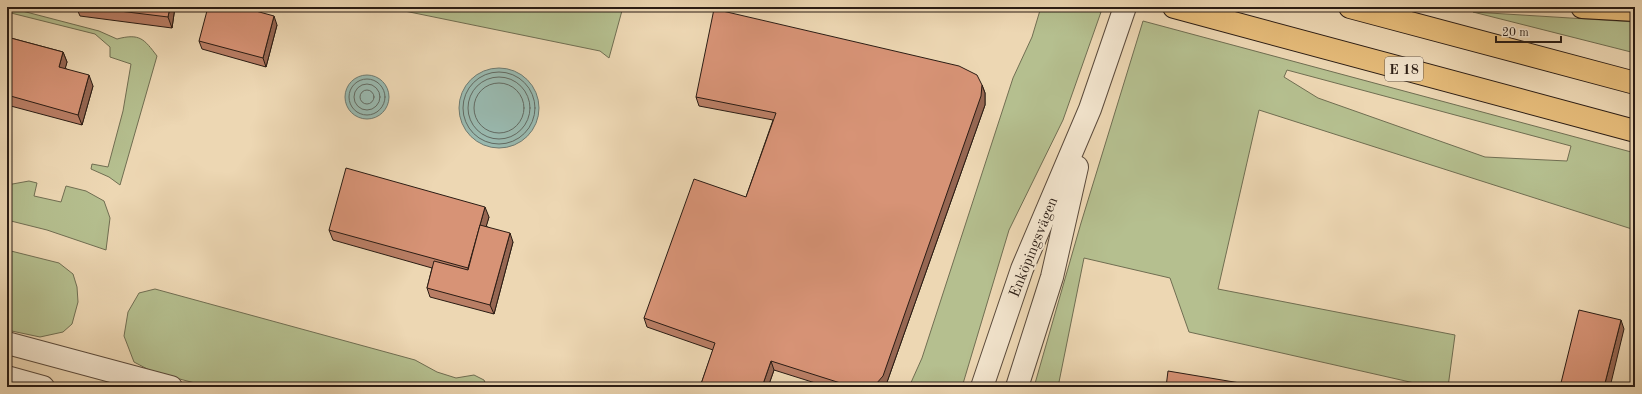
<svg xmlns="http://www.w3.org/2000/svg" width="1642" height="394" viewBox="0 0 1642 394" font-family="'Old Standard TT',serif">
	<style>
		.green { fill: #b5bf8f; stroke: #706e52; fill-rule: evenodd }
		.water { fill: #99b9af; stroke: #6d7a71 }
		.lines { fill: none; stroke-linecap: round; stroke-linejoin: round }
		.shore { stroke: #626a62; stroke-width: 1 }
		.tertiary-casing { stroke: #5b4b3c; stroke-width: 24 }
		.motorway-casing { stroke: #2a1c14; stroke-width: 24 }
		.tertiary { stroke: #f3e5ce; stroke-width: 22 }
		.motorway { stroke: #e6bc7a; stroke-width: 22 }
		.wall { fill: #b97e65; stroke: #2a1c14 }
		.shaded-wall { fill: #966753; stroke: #2a1c14 }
		.building { fill: #d79376; stroke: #2a1c14 }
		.labels { text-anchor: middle; stroke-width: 4; stroke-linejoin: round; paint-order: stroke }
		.shield { fill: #f3e5ce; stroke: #66584c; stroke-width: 1 }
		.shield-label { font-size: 14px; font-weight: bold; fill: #2a1c14 }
		.street-label { font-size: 15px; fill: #2a1c14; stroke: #f3e5ce }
	</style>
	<rect width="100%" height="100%" fill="#edd7b3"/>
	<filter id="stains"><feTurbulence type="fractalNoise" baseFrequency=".005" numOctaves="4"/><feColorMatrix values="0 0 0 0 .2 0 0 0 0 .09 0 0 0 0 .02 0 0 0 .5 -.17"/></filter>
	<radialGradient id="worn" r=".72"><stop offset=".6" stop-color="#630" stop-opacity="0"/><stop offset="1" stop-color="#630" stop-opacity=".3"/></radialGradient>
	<g class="green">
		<path d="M7,7L99,31L117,39C140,33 144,39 157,56L120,185L109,177L91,169L92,164L108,167L123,111L131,64L110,57V47L95,34L7,12Z"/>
		<path d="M385,7H623L609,58L600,51Z"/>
		<path d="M1041,7H1081L1101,12L1063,120L1009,230L962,387H909L922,358L1013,78L1032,37Z"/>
		<path d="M1473,12L1635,22V53Z"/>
		<path d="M1143,21L1635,153V230L1259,110L1218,289L1455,335L1448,387H1432L1189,332L1170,278L1084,258L1058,387H1034L1081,223ZM1287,70L1571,146L1567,161L1485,157L1318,98L1284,77Z"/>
		<path d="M29,181L37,183L34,196L61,202L66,186L86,191L104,201L110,218L106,250L47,230L7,220V185Z"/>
		<path d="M7,250L59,263L73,274L77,287L78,302L72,324L63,332L40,337L7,330Z"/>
		<path d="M155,289L415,360L437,372L456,378L474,375L484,380L487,387H210L153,372L134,362L124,336L128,312L139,293Z"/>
	</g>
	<g class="water">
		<circle cx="499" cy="108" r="40"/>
		<circle cx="367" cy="97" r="22"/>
	</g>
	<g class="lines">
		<g class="shore">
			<circle cx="499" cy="108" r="36"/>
			<circle cx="499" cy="108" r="31"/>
			<circle cx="367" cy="97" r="18"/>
			<circle cx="499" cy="108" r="25"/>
			<circle cx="367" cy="97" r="13"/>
			<circle cx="367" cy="97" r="7"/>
		</g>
		<g class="tertiary-casing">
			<g id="tertiary">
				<path d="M7,343L171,387"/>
				<path d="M7,377L43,387"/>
				<path d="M982,387L1022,269L1090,109L1125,7"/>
				<path d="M1017,387L1052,277L1077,167"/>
			</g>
		</g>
		<g class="motorway-casing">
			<g id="motorway">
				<path d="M1174,7L1635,131"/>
				<path d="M1350,7L1635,83"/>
				<path d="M1582,7L1635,10"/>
			</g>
		</g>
		<use href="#tertiary" class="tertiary"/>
		<use href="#motorway" class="motorway"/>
	</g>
	<g class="wall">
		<path d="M62,7H175L172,28L80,16L77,9Z"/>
		<path d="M277,25L266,67L202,49L199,41Z"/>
		<path d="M7,37L63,52L67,62L65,68L93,86L82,125L7,105Z"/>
		<path d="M982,85L985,93V105L886,385L884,387H828L774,370L768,387H700L713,350L647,327L644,318L746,197L773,120L699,106L696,97Z"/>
		<path d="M489,217L486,226L513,242L494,314L430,297L427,288L432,268L333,240L329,230Z"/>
	</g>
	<g class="shaded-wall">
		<path d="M170,7H175L172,28L168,17Z"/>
		<path d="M274,16L277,25L266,67L263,58Z"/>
		<path d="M63,52L67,62L63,77L59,67Z"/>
		<path d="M89,75L93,86L82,125L78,115Z"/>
		<path d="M982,85L985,93V105L886,385L884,387H877L876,384Z"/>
		<path d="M485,207L489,217L471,279L468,268Z"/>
		<path d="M510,233L513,242L494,314L490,305Z"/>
		<path d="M1621,320L1624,329L1610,387H1604Z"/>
		<path d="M771,361L774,370L768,387H762Z"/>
	</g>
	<g class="building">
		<path d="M87,7H170L168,17Z"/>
		<path d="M208,7H241L274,16L263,58L199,41Z"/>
		<path d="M714,9L959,66L977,75L982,85L981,96L883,376L876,384L867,387H853L771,361L762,387H700L715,343L644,318L694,179L746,197L776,113L696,97Z"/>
		<path d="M7,37L63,52L59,67L89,75L78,115L7,95Z"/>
		<path d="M346,168L485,207L468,268L329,230Z"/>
		<path d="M480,225L510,233L490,305L427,288L434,261L468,270Z"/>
		<path d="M1579,310L1621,320L1604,387H1560Z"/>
		<path d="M1168,371L1264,387H1166Z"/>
	</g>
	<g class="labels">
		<rect class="shield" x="1385" y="57" width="38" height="24" rx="3"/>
		<g class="shield-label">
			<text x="1404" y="74">E 18</text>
		</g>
		<g class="street-label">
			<text transform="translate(1033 247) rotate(-68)" y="5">Enköpingsvägen</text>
		</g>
	</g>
	<rect width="1642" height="394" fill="none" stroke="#edd7b3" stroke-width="24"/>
	<rect x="8" y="8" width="1626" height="378" fill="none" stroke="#2a1c14" stroke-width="2"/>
	<rect x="12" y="12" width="1618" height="370" fill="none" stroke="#2a1c14"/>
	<path d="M1496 36v6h65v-6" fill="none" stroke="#2a1c14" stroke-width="2"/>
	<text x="1502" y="36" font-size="12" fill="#2a1c14" stroke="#f3e5ce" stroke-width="3" paint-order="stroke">20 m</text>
	<rect width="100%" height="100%" filter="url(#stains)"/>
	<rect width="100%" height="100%" fill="url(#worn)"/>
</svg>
